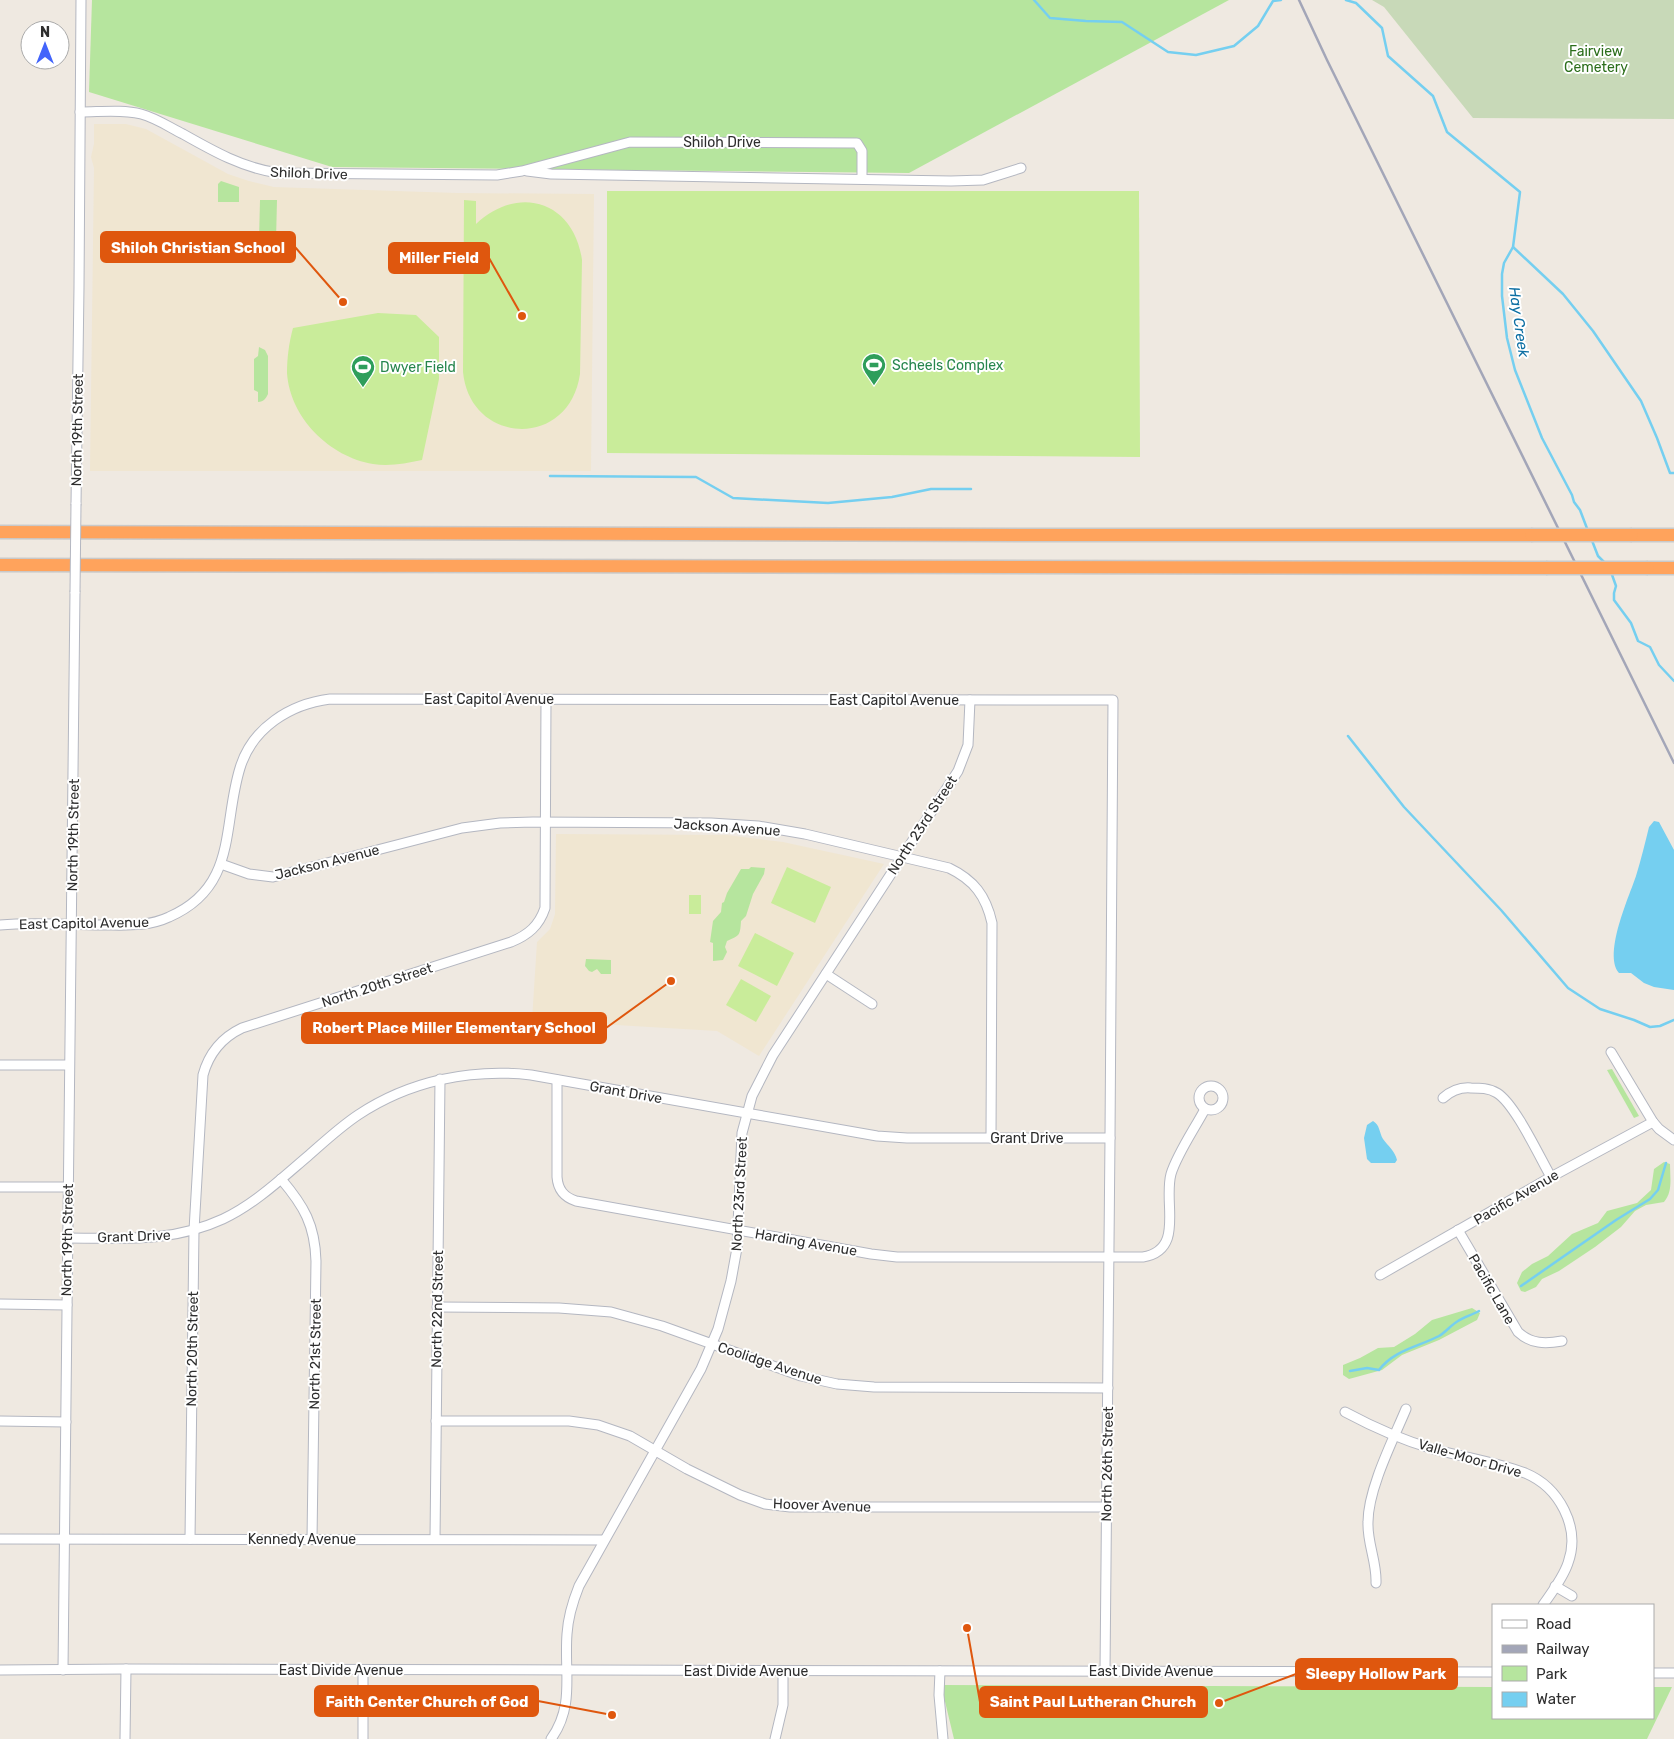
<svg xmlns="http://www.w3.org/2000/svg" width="1674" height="1739" viewBox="0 0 1674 1739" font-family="Rubik,sans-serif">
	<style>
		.education { fill: #f0e6d1 }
		.green { fill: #b6e59e }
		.cemetery { fill: #c8d9b8 }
		.pitch { fill: #c9ec9a }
		.water { fill: #75cff0 }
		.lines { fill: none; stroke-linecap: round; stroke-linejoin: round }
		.stream { stroke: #75cff0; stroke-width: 2.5 }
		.minor-casing { stroke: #b4b7c1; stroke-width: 11 }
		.highway-casing { stroke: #c9c9c9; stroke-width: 15 }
		.minor { stroke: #fff; stroke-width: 9 }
		.highway { stroke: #ffa35c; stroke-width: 12 }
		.rail { stroke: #a3a6b8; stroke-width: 2.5 }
		.minor-bridge-casing { stroke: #b4b7c1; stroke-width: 11; stroke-linecap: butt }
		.highway-bridge-casing { stroke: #c9c9c9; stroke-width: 15; stroke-linecap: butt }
		.minor-bridge { stroke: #fff; stroke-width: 9 }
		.highway-bridge { stroke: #ffa35c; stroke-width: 12 }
		.labels { text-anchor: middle; stroke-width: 4; stroke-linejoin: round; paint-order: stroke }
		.park-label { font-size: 14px; fill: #2c6e1b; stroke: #fff }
		.street-label { font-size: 14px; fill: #2e2e2e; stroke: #fff }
		.leisure-label { font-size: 14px; fill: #27864d; stroke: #fff; text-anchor: start }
		.water-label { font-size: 15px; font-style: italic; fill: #0d6fa3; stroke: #fff }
		.leader { fill: none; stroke: #df570e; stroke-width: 2 }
		.callout-dot { fill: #df570e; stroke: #fff; stroke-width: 2 }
		.callout { fill: #df570e; stroke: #df570e; stroke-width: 2 }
		.callout-label { font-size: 15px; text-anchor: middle; font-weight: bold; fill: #fff }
	</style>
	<rect width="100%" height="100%" fill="#efe9e1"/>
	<g class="education">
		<path d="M94,124H126L146,129L228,174L249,181L274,187L457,193L594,194L591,471H90L94,168L91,157L94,144Z"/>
		<path d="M556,834L727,835L783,842L884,864L759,1056L717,1031L532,1020L537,942L550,929L555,914Z"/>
	</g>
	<g class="green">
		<path d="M92,0H1229L909,173L332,167L89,92Z"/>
		<path d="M221,181L239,187V202H218V184Z"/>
		<path d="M260,200H277L276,241L259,240Z"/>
		<path d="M259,347L265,350L268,356V394C266,398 264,402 258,402V392L254,390V359L258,356Z"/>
		<path d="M751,867L765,868L764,874L753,894L746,916L741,921C740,936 740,935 727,941L725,947L727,952L723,960L713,961V943L710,942L713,921L721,912L722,903L724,902L727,893L741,869H749Z"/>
		<path d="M586,959L611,960V974H601L597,969L592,972L589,971L585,966Z"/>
		<path d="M1612,1069L1639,1116L1634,1118L1607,1070Z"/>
		<path d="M1664,1162L1670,1164C1670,1177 1673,1192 1664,1202L1646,1205L1635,1211L1621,1227L1595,1247L1559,1271L1542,1279L1536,1287L1525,1292L1521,1291L1517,1283L1522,1272L1532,1264L1548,1256L1572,1234L1598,1223L1607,1211L1637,1203L1651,1190L1654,1169Z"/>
		<path d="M1472,1308L1480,1313L1477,1320L1439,1340L1402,1355L1382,1370L1349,1379L1343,1375V1365L1360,1358L1378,1348L1394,1347L1415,1334L1432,1320Z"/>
		<path d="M941,1685L1493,1687V1718H1653V1687H1672L1647,1739H954Z"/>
	</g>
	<path class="cemetery" d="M1372,0H1674V119L1473,118L1384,7Z"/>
	<g class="pitch">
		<path d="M607,191H1139L1140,457L607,453Z"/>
		<path d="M464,200L476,201V224C518,184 574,201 582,260L580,374C569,450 470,445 463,372Z"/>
		<path d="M378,313L416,315L439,337V379L422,460C406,463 390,467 373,464C330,457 290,418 287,373C287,357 289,343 293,328Z"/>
		<path d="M787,867L831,887L815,923L771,903Z"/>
		<rect x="689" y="895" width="12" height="19"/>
		<path d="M755,933L794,953L777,986L738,966Z"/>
		<path d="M741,979L771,996L756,1022L726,1005Z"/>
	</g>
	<g class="water">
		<path d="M1654,821L1659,822L1674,850V990L1654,987L1644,983L1631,973H1619C1603,954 1629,897 1636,876C1641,860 1645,843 1649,827Z"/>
		<path d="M1373,1121C1380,1125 1379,1132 1383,1139C1388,1146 1395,1151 1397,1160L1395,1163H1371L1367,1159L1364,1138L1367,1125Z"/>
	</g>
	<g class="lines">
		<g class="stream">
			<path d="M1034,0L1050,18L1086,21L1122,22L1168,52L1196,55L1234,46L1258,26L1273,1L1281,0"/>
			<path d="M1346,0L1356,3L1382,28L1388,56L1433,96L1447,132L1520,192L1513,247L1504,263L1502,274V296L1507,338L1515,370L1542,438L1572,495L1574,502L1580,510L1588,531"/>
			<path d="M1513,247L1563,294L1593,331L1641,401L1657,438L1670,473H1674"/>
			<path d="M550,476L696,477L733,498L828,503L892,497L931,489H971"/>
			<path d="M1591,538L1598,556L1605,563"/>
			<path d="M1611,572L1616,586L1614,593V600L1631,623L1638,641L1650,647L1659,665L1674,681"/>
			<path d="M1348,736L1404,807L1501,910L1568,988L1600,1009L1634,1020L1650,1027L1660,1026L1674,1020"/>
			<path d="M1521,1286L1616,1220L1650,1199L1658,1190L1666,1163"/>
			<path d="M1350,1371L1367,1368L1379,1370C1394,1350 1418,1347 1439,1336C1446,1332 1451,1325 1458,1321C1464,1317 1472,1315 1479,1311"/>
		</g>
		<g class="minor-casing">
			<g id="minor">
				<path d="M80,112C100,112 122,109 141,114C156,118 169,127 183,134C213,151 243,168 278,173L497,175L522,171L630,142L857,143L862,151V179"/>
				<path d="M527,171L551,174L951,181L983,180L1021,168"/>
				<path d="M76,504L79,287L81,0"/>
				<path d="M221,864L249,874L273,877L462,828L500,823L533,822L711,823L758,826L805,834L949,868C974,880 986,896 992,923L991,1138"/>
				<path d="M0,925C34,922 68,925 102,925C125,925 148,927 169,917C238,887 222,826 240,768C252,728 290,704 330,699L1113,700L1110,1138"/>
				<path d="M826,974L872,1004"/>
				<path d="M1611,1052L1653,1122L1659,1129L1674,1140"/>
				<path d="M0,1065H69"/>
				<path d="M557,1080V1177C558,1190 564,1197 576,1201L871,1254L897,1257H1143C1185,1250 1163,1203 1171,1174C1177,1154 1195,1128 1205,1109"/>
				<circle cx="1211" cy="1098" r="12"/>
				<path d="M1443,1098C1451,1091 1460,1087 1471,1088C1480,1088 1489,1088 1497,1093C1515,1104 1539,1156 1551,1177"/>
				<path d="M281,1179C304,1206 315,1225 316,1261L312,1539"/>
				<path d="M0,1187H68"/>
				<path d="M1458,1230L1518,1332C1531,1344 1545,1344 1562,1341"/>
				<path d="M67,1238C124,1238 171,1243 223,1219C255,1204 282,1178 308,1156C324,1142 340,1127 358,1115C409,1081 471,1068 531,1075L877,1136L907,1138H1110L1105,1671"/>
				<path d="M1380,1275L1551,1177L1653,1122"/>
				<path d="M0,1304L67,1305"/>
				<path d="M437,1307L559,1308L611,1312L662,1326L801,1376L837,1384L874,1387L1108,1388"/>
				<path d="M1345,1412C1373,1427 1402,1440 1433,1449C1463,1457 1496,1462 1525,1473C1559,1487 1581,1527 1568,1563C1563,1578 1552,1592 1543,1605"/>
				<path d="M0,1421L66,1422"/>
				<path d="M436,1421H569L598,1425L630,1436L687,1469L740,1495L765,1504L790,1507H1107"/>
				<path d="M0,1539L604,1540"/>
				<path d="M190,1539L194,1230L203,1075C209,1053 221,1038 242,1028L511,942C528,935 539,926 545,908L546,699"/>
				<path d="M435,1539L440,1079"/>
				<path d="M1376,1583C1377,1562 1367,1543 1368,1522C1368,1489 1393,1440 1406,1409"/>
				<path d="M1555,1586L1572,1596"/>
				<path d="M0,1670L126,1669L1493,1672"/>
				<path d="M63,1670L75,592"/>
				<path d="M940,1671L939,1695L943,1739"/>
				<path d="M1653,1673H1674"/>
				<path d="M125,1739L126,1669"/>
				<path d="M363,1739V1670"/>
				<path d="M551,1739C575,1706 564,1672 567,1634C568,1617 573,1601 579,1586L701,1369L718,1329L731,1281L737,1248L742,1133L752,1096L773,1055L958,771L968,745L970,700"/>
				<path d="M775,1739L783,1705V1671"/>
			</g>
		</g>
		<g class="highway-casing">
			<g id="highway">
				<path d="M0,532L1020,535H1531"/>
				<path d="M1632,535H1674"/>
				<path d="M0,565L1546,568"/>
				<path d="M1648,568H1674"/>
			</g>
		</g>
		<use href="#minor" class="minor"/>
		<use href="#highway" class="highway"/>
		<path class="rail" d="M1299,0L1327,60L1674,763"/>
		<g class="minor-bridge-casing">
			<path id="minor-bridge" d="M75,592L76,504"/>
		</g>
		<g class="highway-bridge-casing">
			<g id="highway-bridge">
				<path d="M1531,535H1632"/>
				<path d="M1546,568H1648"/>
			</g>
		</g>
		<use href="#minor-bridge" class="minor-bridge"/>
		<use href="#highway-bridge" class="highway-bridge"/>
	</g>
	<defs>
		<g id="stadium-pin" transform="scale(1.25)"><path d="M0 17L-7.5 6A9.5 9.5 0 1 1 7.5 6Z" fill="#2e9e5b" stroke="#fff"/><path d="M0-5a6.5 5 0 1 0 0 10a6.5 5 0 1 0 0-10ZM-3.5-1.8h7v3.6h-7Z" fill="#fff"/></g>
	</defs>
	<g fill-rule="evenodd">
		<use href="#stadium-pin" x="874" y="365"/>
		<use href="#stadium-pin" x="363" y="367"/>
	</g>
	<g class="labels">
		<g class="park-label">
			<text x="1596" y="56">Fairview<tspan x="1596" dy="16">Cemetery</tspan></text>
		</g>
		<g class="street-label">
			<text x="722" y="147">Shiloh Drive</text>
			<text transform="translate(309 173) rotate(2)" y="5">Shiloh Drive</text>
			<text transform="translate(77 430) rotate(-89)" y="5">North 19th Street</text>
			<text x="489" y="704">East Capitol Avenue</text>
			<text x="894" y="705">East Capitol Avenue</text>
			<text transform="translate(922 825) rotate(-57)" y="5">North 23rd Street</text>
			<text transform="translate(727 827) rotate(4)" y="5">Jackson Avenue</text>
			<text transform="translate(73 835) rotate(-89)" y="5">North 19th Street</text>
			<text transform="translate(327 862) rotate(-14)" y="5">Jackson Avenue</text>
			<text transform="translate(84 923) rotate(-1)" y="5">East Capitol Avenue</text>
			<text transform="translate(377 985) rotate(-18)" y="5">North 20th Street</text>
			<text transform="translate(626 1092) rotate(10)" y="5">Grant Drive</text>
			<text x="1027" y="1143">Grant Drive</text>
			<text transform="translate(739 1194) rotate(-87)" y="5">North 23rd Street</text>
			<text transform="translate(1516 1197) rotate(-30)" y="5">Pacific Avenue</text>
			<text transform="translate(134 1236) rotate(-2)" y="5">Grant Drive</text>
			<text transform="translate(67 1240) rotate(-89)" y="5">North 19th Street</text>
			<text transform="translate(806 1242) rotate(10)" y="5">Harding Avenue</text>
			<text transform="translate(1492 1289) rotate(60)" y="5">Pacific Lane</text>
			<text transform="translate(437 1309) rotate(-89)" y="5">North 22nd Street</text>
			<text transform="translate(192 1349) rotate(-89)" y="5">North 20th Street</text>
			<text transform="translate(315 1354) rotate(-89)" y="5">North 21st Street</text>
			<text transform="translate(770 1363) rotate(18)" y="5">Coolidge Avenue</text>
			<text transform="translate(1470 1458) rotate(16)" y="5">Valle-Moor Drive</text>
			<text transform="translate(1107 1464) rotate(-89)" y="5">North 26th Street</text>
			<text transform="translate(822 1505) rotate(2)" y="5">Hoover Avenue</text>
			<text x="302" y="1544">Kennedy Avenue</text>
			<text x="341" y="1675">East Divide Avenue</text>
			<text x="746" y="1676">East Divide Avenue</text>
			<text x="1151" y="1676">East Divide Avenue</text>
		</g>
		<g class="leisure-label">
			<text x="892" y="370">Scheels Complex</text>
			<text x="380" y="372">Dwyer Field</text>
		</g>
		<g class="water-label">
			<text transform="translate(1519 322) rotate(82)" y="5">Hay Creek</text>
		</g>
	</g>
	<path class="leader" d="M343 302L295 247M522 316L489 258M671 981L606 1028M1219 1703L1296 1674M612 1715L538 1701M967 1628L980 1702"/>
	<g class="callout-dot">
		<circle cx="343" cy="302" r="5"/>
		<circle cx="522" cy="316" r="5"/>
		<circle cx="671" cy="981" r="5"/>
		<circle cx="1219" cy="1703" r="5"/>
		<circle cx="612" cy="1715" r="5"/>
		<circle cx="967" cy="1628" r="5"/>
	</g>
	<g class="callout">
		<rect x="101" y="232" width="194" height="30" rx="5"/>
		<rect x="389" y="243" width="100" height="30" rx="5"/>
		<rect x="302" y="1013" width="304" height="30" rx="5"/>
		<rect x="1296" y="1659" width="161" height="30" rx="5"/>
		<rect x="315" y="1686" width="223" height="30" rx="5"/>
		<rect x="980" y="1687" width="227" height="30" rx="5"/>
	</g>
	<g class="callout-label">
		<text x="198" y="253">Shiloh Christian School</text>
		<text x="439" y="263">Miller Field</text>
		<text x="454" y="1033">Robert Place Miller Elementary School</text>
		<text x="1376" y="1679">Sleepy Hollow Park</text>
		<text x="427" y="1707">Faith Center Church of God</text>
		<text x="1093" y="1707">Saint Paul Lutheran Church</text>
	</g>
	<rect x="1492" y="1604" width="162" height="115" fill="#ffffff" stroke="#ababab"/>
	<rect x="1502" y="1620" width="25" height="8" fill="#ffffff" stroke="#ababab"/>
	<text x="1536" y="1629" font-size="15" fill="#2e2e2e">Road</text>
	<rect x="1502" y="1645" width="25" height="8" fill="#a3a6b8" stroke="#ababab"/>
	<text x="1536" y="1654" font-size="15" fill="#2e2e2e">Railway</text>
	<rect x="1502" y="1666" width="25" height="15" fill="#b6e59e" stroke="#ababab"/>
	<text x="1536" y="1679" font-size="15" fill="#2e2e2e">Park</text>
	<rect x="1502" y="1692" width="25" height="15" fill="#75cff0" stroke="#ababab"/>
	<text x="1536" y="1704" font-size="15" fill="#2e2e2e">Water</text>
	<g transform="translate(45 45)"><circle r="24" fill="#ffffff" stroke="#ababab"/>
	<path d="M0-4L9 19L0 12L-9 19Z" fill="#4264fb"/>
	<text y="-8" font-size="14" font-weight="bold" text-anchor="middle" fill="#2e2e2e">N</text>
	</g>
</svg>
